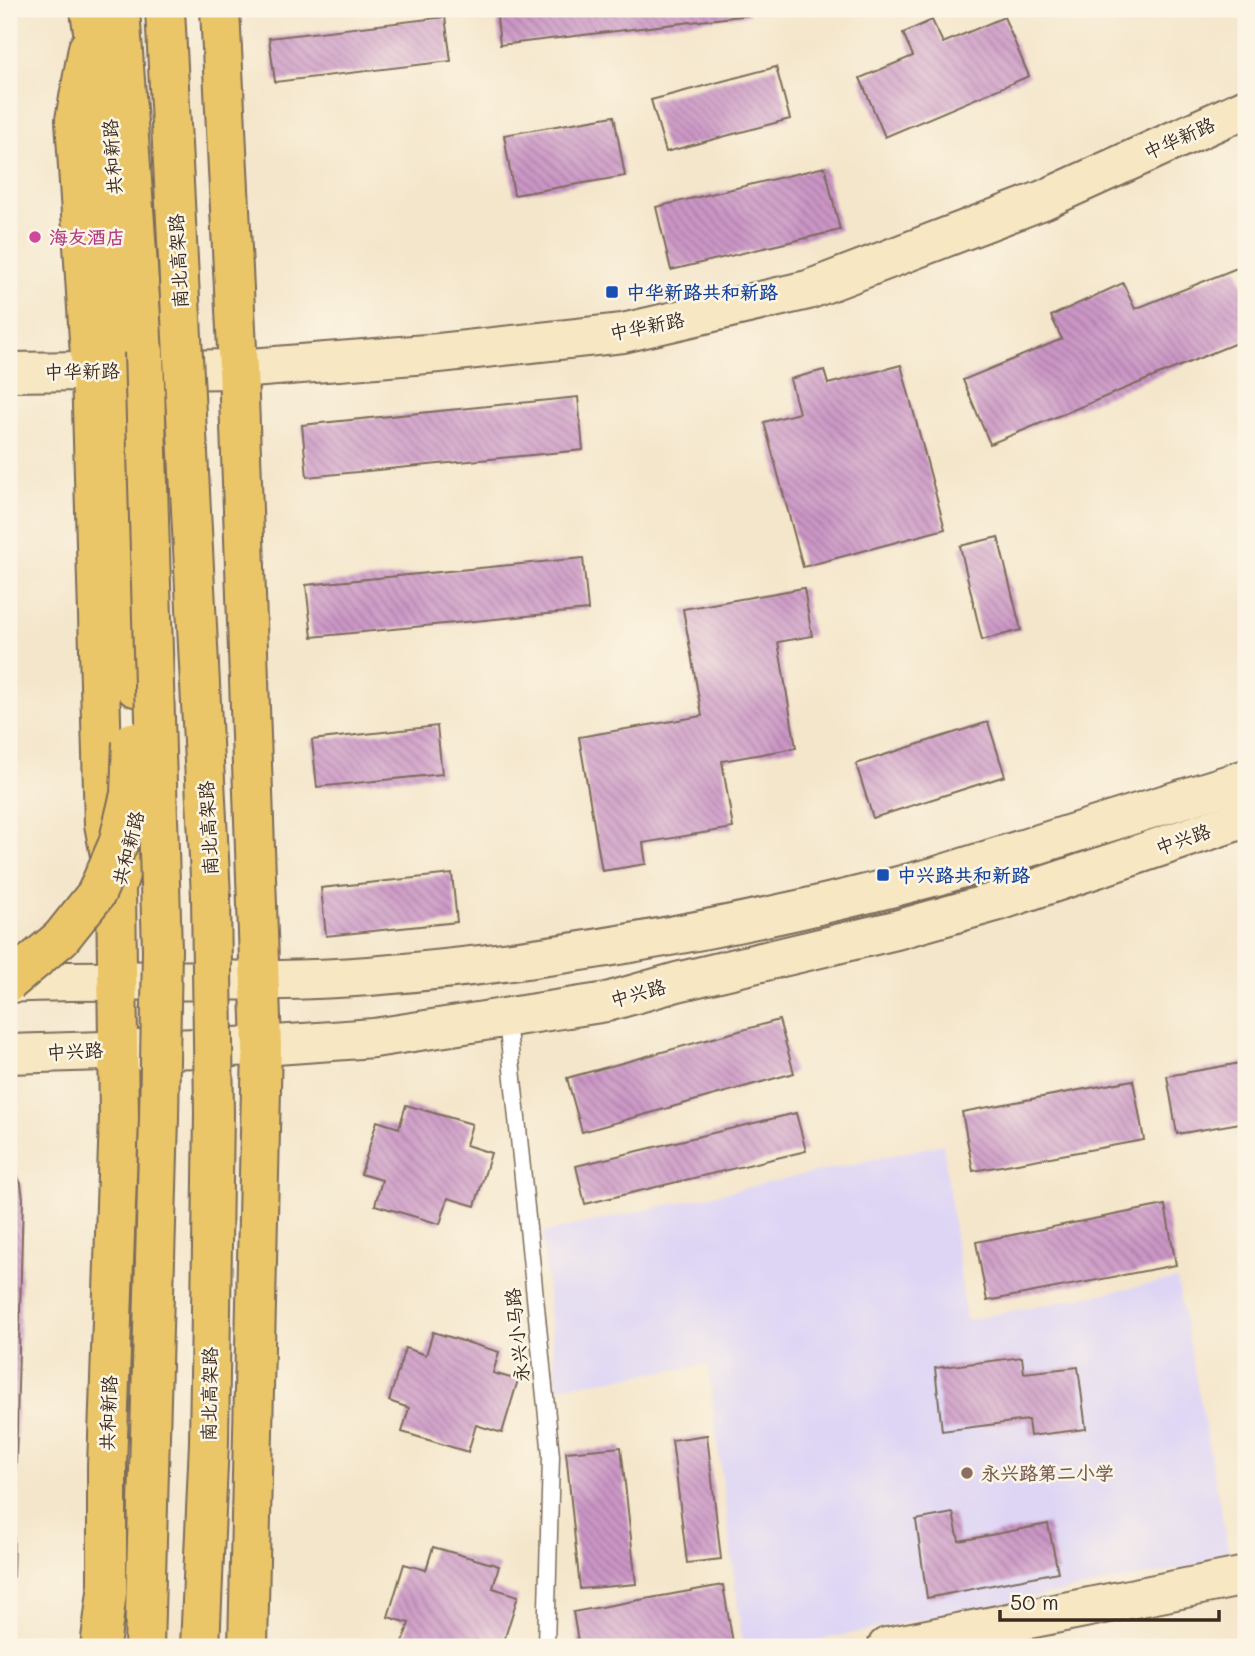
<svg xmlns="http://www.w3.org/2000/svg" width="1255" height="1656" viewBox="0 0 1255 1656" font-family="Mali,'LXGW WenKai TC',sans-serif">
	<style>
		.built { fill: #ded5f5 }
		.building { fill: url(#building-back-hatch) }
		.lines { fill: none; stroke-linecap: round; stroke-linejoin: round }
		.lane-casing { stroke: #7c6c5b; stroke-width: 19 }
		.secondary-casing { stroke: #7c6c5b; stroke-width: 42 }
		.primary-casing { stroke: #7c6c5b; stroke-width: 42 }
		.highway-casing { stroke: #7c6c5b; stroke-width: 42 }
		.lane { stroke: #fff; stroke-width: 16 }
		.secondary { stroke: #f7e8c3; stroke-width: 38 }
		.primary { stroke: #ebc669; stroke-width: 38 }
		.highway { stroke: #ebc669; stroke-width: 38 }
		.highway-bridge-casing { stroke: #7c6c5b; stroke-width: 42; stroke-linecap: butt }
		.highway-bridge { stroke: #ebc669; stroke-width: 38 }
		.hotel-dot { fill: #d1479c; stroke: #fcf5e5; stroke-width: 2.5 }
		.transit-dot { fill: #1a4fb4; stroke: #fcf5e5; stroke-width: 2.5 }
		.education-dot { fill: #8d6e63; stroke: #fcf5e5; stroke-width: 2.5 }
		.labels { text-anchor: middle; stroke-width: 5; stroke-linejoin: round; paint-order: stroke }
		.street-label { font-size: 19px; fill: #3b2a1e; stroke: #fcf5e5 }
		.hotel-label { font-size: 19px; font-weight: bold; fill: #b23c85; stroke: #fcf5e5; text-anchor: start }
		.transit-label { font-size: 19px; font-weight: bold; fill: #164399; stroke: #fcf5e5; text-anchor: start }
		.education-label { font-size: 19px; font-weight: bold; fill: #785e54; stroke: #fcf5e5; text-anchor: start }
	</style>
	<defs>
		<pattern id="building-back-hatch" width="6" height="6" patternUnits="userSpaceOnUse" patternTransform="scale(1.75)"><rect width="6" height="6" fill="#cb96c6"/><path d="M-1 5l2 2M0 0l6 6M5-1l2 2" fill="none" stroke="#a67ba0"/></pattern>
	</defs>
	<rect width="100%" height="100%" fill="#fcf5e5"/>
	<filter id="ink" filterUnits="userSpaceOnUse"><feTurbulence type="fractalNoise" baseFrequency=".0143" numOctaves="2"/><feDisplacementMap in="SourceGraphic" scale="14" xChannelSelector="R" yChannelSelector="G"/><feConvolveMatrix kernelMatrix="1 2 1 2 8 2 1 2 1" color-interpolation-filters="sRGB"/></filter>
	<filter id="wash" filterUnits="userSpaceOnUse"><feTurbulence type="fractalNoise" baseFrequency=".00686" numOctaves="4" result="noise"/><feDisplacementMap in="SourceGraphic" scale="28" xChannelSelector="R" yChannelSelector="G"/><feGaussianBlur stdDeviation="1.57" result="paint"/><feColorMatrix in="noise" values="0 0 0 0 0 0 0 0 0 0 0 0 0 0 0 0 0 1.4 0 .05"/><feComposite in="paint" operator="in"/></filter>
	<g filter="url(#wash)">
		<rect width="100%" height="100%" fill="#f4e6cb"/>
		<path class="built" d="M943,1144L966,1320L1177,1279L1230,1559L783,1647H743L708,1365L557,1387L542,1233Z"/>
		<g id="blocks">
			<g class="building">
				<path d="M496,9H749V15L500,45Z"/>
				<path d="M445,17L451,61L275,82L269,38Z"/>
				<path d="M1004,17L1029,76L885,137L860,78L913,56L903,33L932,20L943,43Z"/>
				<path d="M776,67L790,119L666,152L651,100Z"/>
				<path d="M614,116L625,176L514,195L504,135Z"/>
				<path d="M825,167L840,230L671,270L656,207Z"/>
				<path d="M1237,268L1246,290V339L990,444L963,380L1062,339L1051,316L1123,283L1135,309Z"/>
				<path d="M901,365L945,529L803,567L764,422L799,413L790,379L824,370L828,384Z"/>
				<path d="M578,397L583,450L307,477L302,425Z"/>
				<path d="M998,537L1021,630L982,640L960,546Z"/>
				<path d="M583,558L588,610L312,637L306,585Z"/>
				<path d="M804,588L812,636L778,642L796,748L722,761L733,828L643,843L646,864L602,871L579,737L702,716L683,609Z"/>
				<path d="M988,722L1005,776L873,818L856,764Z"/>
				<path d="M437,726L442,774L317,787L312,740Z"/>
				<path d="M452,874L457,922L326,936L321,888Z"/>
				<path d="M779,1020L794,1073L582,1132L567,1078Z"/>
				<path d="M1246,1062V1122L1177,1134L1167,1076Z"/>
				<path d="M1133,1080L1144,1140L973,1171L962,1112Z"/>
				<path d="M406,1105L472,1124L466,1145L491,1153L475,1206L448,1198L440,1224L375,1205L382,1180L361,1174L377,1121L399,1128Z"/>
				<path d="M796,1113L806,1151L585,1204L576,1166Z"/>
				<path d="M9,1157L21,1184L23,1198L13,1575L10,1594Z"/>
				<path d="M1165,1205L1176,1265L987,1301L976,1242Z"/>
				<path d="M433,1332L499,1352L493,1373L518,1380L502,1433L476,1425L468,1452L402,1432L409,1408L389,1401L405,1348L426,1355Z"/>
				<path d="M1022,1357L1024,1373L1078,1367L1086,1429L1030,1436L1028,1420L942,1431L935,1368Z"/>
				<path d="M707,1435L721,1559L687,1563L672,1440Z"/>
				<path d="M621,1447L636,1584L580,1589L566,1452Z"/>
				<path d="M953,1513L959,1541L1048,1524L1058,1572L927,1598L916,1520Z"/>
				<path d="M433,1547L499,1566L493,1588L518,1596L502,1647L476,1641L474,1647H401L409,1623L388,1617L404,1564L426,1570Z"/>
				<path d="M723,1585L733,1643L709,1647H579L573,1612Z"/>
			</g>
		</g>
	</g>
	<g filter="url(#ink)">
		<use href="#blocks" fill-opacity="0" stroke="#7c6c5b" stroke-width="2"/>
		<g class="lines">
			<g class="lane-casing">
				<path id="lane" d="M507,1019L551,1456L546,1647"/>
			</g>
			<g class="secondary-casing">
				<g id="secondary">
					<path d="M9,372L238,369L439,353L623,333L808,290L1043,200L1246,108"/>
					<path d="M9,983C129,977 249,985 369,976C561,961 751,925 937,876L1246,779"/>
					<path d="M9,1054L262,1046L374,1038L607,1002L677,982L896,930L999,901L1246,818"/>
					<path d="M887,1647L1246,1576"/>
				</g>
			</g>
			<g class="primary-casing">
				<g id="primary">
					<path d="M90,9C93,46 107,82 110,118C124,307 128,497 135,687"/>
					<path d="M220,9L238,369L262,1046L248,1647"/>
					<path d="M88,48L75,120L91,371L104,824L113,871"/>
					<path d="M100,1647L107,1592V1466L119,1117L116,888L128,847"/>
				</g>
			</g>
			<g class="highway-casing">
				<g id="highway">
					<path d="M120,9L144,352"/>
					<path d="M144,1647L159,1118"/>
					<path d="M200,1647L209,1442L214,1113"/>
				</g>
			</g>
			<use href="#lane" class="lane"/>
			<use href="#secondary" class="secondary"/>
			<use href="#primary" class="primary"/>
			<use href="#highway" class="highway"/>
			<g class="highway-bridge-casing">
				<g id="highway-bridge">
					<path d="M165,9L211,896L214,1113"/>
					<path d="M144,352L162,950L159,1118"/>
					<path d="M9,982L61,938L96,894L118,844L130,794L132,742"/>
				</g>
			</g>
			<use href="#highway-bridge" class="highway-bridge"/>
		</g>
	</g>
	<circle class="hotel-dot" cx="35" cy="237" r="7"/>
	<g class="transit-dot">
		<rect x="605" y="285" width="14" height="14" rx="3.5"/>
		<rect x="876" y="868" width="14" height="14" rx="3.5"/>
	</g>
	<circle class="education-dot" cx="967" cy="1473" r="7"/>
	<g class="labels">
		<g class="street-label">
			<text transform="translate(1179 138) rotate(-24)" y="7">中华新路</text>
			<text transform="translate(112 157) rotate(-94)" y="7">共和新路</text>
			<text transform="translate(178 261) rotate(-93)" y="7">南北高架路</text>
			<text transform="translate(647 326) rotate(-11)" y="7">中华新路</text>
			<text transform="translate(82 371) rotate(-1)" y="7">中华新路</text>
			<text transform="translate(208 828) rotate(-93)" y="7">南北高架路</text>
			<text transform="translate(1183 839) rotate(-19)" y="7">中兴路</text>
			<text transform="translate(128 848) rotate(-76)" y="7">共和新路</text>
			<text transform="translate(638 993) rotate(-15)" y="7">中兴路</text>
			<text transform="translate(75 1051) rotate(-3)" y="7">中兴路</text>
			<text transform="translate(517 1335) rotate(-96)" y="7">永兴小马路</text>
			<text transform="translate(209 1394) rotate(-89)" y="7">南北高架路</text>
			<text transform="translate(108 1413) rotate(-88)" y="7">共和新路</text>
		</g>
		<g class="hotel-label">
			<text x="49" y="244">海友酒店</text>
		</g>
		<g class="transit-label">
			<text x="626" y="299">中华新路共和新路</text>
			<text x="897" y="882">中兴路共和新路</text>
		</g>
		<g class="education-label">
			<text x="981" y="1480">永兴路第二小学</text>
		</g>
	</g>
	<rect width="1255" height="1656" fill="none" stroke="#fcf5e5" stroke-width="35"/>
	<path d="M1000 1610v10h219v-10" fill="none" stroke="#3b2a1e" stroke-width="3.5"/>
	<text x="1010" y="1610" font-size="21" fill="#3b2a1e" stroke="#fcf5e5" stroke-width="5" paint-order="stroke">50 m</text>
</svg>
